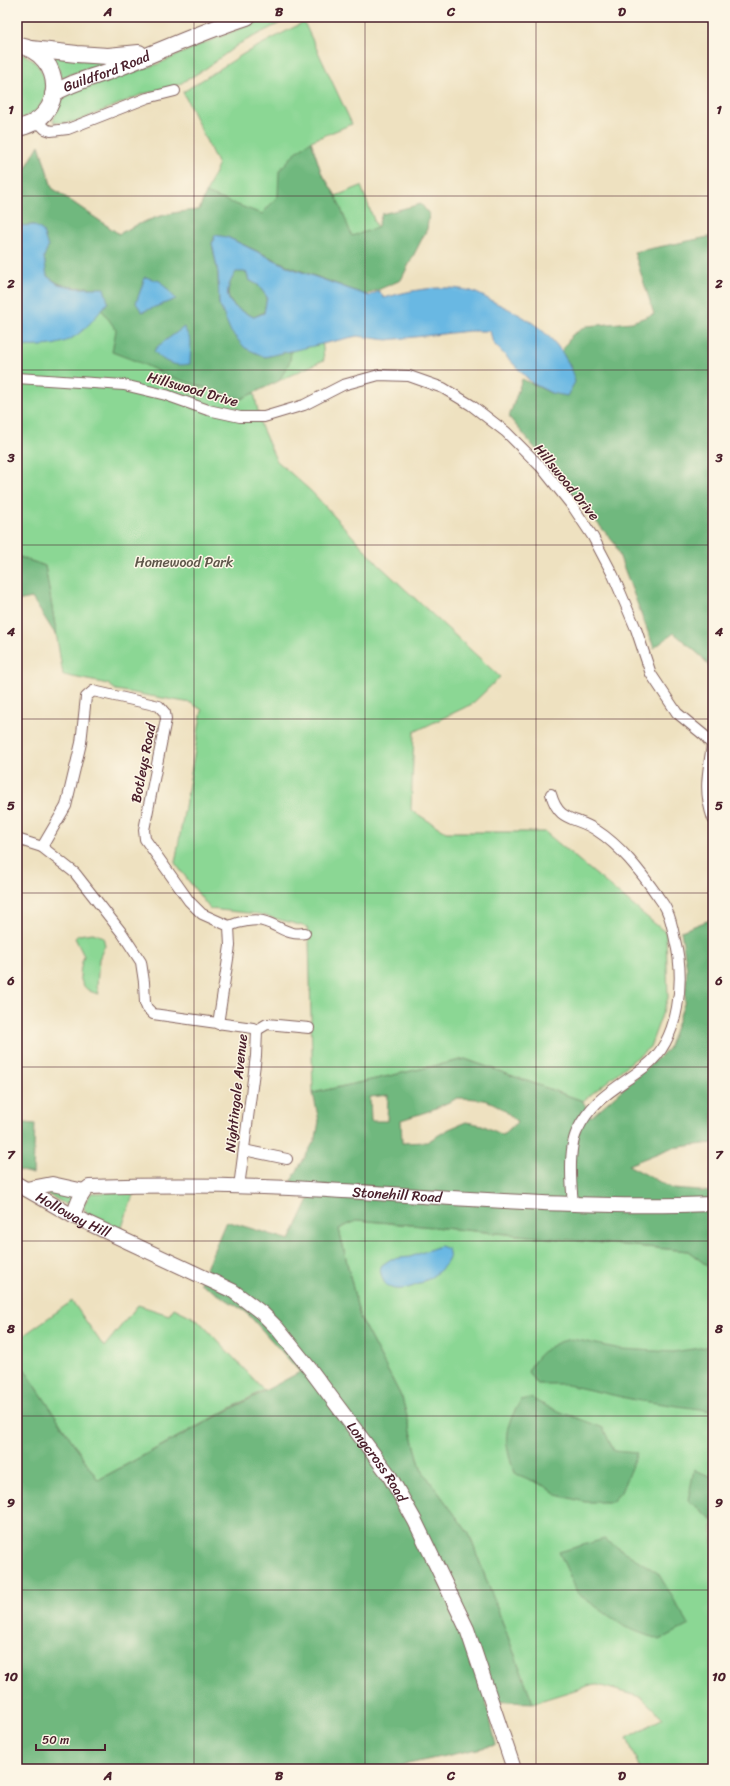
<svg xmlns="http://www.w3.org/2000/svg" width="730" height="1786" viewBox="0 0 730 1786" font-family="Sriracha,sans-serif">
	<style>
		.green { fill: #8bd794; stroke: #6a7b60 }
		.forest { fill: #70b87e; stroke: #5d6c54; fill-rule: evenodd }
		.water { fill: #69b8e3; stroke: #5a6c87; fill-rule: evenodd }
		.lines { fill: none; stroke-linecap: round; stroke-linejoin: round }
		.street-casing { stroke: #83635f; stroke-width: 12 }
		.secondary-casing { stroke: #83635f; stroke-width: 16 }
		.primary-casing { stroke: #83635f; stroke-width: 18 }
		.street { stroke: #fff; stroke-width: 10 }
		.secondary { stroke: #fff; stroke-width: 14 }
		.primary { stroke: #fff; stroke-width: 16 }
		.grid { fill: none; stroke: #4a1f2b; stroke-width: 1; stroke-opacity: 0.55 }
		.labels { text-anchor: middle; stroke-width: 3; stroke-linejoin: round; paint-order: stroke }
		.street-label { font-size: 14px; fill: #4a1f2b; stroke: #fcf5e5 }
		.park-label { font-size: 14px; fill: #5e564a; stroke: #fcf5e5 }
		.neatline { fill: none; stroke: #4a1f2b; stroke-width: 1.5 }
		.grid-label { font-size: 13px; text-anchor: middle; font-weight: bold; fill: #4a1f2b }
	</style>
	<rect width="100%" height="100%" fill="#fcf5e5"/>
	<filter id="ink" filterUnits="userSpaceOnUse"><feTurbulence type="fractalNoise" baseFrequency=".025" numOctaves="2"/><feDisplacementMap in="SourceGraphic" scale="8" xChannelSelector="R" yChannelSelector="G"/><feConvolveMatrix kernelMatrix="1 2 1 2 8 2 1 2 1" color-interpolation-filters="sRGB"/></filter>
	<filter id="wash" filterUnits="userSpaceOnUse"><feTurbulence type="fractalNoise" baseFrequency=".012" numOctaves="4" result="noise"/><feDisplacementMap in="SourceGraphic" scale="16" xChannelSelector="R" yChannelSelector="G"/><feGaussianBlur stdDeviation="0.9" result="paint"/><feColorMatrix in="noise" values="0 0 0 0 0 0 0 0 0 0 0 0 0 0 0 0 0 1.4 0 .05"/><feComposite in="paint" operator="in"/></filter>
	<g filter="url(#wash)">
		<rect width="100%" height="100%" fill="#eee1c0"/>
		<g class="green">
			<path d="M269,17H292L239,44L205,69L178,85L143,94L78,121L63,123L53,122L59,102L70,92L158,64L202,44Z"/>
			<path d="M304,22L352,124L311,141L321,172L336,196L361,186L377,228L366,295L317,277L324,360L254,392L261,426L276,460L312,492L379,565L500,677L472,704L414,732L411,810L446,832H545L666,933L668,998L650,1047L583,1101L465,1059L313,1093L309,940L307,927L258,914L210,909L175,863L202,710L191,703L116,690L108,684L63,675L45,566L17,556V184L39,145L52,188L119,234C147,219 167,212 199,210L218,165L183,92L245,53Z"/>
			<path d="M17,52C54,62 56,114 17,119Z"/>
			<path d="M52,56L113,63L80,71L61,78L58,66Z"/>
			<path d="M93,933L103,937L105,945L99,959L97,986L99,994C77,990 78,973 84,956L75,938L78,935Z"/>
			<path d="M38,1189L73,1192L67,1205Z"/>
			<path d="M134,1192L120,1233L88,1216L83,1206L91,1193Z"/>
			<path d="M358,1220L688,1251L713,1270V1769H640L627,1738L663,1718L641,1697L594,1684L533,1703L469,1534L421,1469L402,1398L360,1318L339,1229Z"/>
			<path d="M72,1301L104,1347L138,1305L169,1315L174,1308L198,1320L264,1390L98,1480L17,1358V1340Z"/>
		</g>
		<g class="forest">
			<path d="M311,141L321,172L336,196L352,236L377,228L382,214L421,204L429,214L427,229L401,280L366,295L291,267L227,237L212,243L218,273L219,304L265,357L291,351L290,361L279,381L241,399L168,376L141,363L112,352L116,330L102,310L108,302L89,287C70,288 62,287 47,276L44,257L34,225L17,226V184L39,145L52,188L119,234C147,219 167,212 199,210L206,193L262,214L278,196L279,171L295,153Z"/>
			<path d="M713,236V672L702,657L674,633L654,648L615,544L509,417L522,379L551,393L572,369L561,352L572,335L587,326L632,322L654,314L634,252Z"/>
			<path d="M17,241L22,252L17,264Z"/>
			<path d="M236,271L246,272L249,280L258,285L267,297L264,312L254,317C229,306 220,297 236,271Z"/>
			<path d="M17,556L45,566L57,637L32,598L17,601Z"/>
			<path d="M713,920V1143L671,1148L628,1165L673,1189L713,1192V1270L688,1251L358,1220L339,1229L360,1318L402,1398L421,1469L469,1534L533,1703L486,1701L496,1745L385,1769H17V1358L98,1480L300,1372L246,1312L200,1283L226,1221L290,1240L311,1195L291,1181L316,1138L319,1121L313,1093L465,1059L583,1101L591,1117L668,1049L685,1001L687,969L681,931L707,921ZM388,1095L387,1121H371L370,1097ZM458,1098C488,1099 495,1100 517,1122L503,1135L482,1125L466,1122L449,1129L427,1142L402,1143L401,1120L429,1111Z"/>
			<path d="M17,1122L35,1124L33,1174L17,1170Z"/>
			<path d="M572,1339L621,1349L673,1352L713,1346V1411L635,1400L563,1384H537L528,1372C536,1354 552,1342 572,1339Z"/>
			<path d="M531,1398C553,1411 579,1418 603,1428L614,1451L637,1453L621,1492L612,1502H585L557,1495L545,1486L514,1473C504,1439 502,1432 521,1400Z"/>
			<path d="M694,1470L713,1477V1520L688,1500Z"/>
			<path d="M604,1539L658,1573L689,1625L660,1640L625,1627L578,1594L559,1552Z"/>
		</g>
		<g class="water">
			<path d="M34,225L43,231L48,247L44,257L47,276L58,284L76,288H104L108,302C77,341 67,348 17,346V264L22,252L17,241V226Z"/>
			<path d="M215,235L227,237L291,268L369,296L379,291L384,298C411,290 442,284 471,291C480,294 488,299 496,303C532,319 565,341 575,382L567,396L551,393L532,383L493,343L490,331H469L387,340L357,336L265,357L245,348L231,332L219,304L218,273L212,243ZM236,272H246L249,280L258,285L267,297L264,313L254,317C229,306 219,298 236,272Z"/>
			<path d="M145,277L160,281L176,299L142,312L136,303Z"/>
			<path d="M184,327L191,341L190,364C175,367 164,363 154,351L158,346Z"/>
			<path d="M440,1246L448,1249C449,1253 450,1255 449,1258C444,1274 402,1298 388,1286C383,1283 381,1275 380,1269L382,1265L391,1259L410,1257Z"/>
		</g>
	</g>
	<g filter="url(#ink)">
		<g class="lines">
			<g class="street-casing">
				<g id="street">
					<path d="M36,120L45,129L51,131L68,129L147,98L175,91"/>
					<path d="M17,378L124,385L166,395L208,410L240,417H264L304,405L343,385L379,375L409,376L443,388L471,405L506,432L541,467L573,507L593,537L613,575L636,629L651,674L677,713L705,736L712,745C708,773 703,791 713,819"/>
					<path d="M551,794C559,823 575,816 596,830C621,846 640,871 657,895C660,900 665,905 667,911C671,919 673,930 675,940C685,979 680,1039 646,1066C618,1088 593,1097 577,1131C568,1149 571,1184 573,1203"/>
					<path d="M17,839L42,847L75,873L122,933L141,962L144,982L145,1003L147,1008L153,1014L253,1028L257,1030L256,1056L239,1187"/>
					<path d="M42,847L66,806L81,743L86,697L93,691L159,706L165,713L166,719L144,830L145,839L189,901L202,914L229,926L230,946L218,1024"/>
					<path d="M229,926C238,922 256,918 266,922C281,927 289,936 305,933"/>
					<path d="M257,1030L267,1024L309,1028"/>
					<path d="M244,1150L287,1159"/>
				</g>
			</g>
			<g class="secondary-casing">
				<g id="secondary">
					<path id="s1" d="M17,1184L73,1216L233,1291L262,1313L277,1328L310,1369L389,1475L415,1521L467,1629L514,1769"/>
					<path d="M26,1189L52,1184L84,1191"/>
					<path id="s2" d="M73,1216C77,1205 80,1194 89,1187C156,1185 223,1185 290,1188C430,1195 572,1210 713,1204"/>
				</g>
			</g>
			<g class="primary-casing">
				<g id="primary">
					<path d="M17,45C66,54 67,120 17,128"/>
					<path d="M31,49L77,54L108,56L139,53"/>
					<path id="s3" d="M53,94C71,82 91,78 110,71C156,53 200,32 247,17"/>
				</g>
			</g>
			<use href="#street" class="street"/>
			<use href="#secondary" class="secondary"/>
			<use href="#primary" class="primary"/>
		</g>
	</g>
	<path class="grid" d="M194,17V1769M365,17V1769M536,17V1769M17,196H713M17,370H713M17,545H713M17,719H713M17,893H713M17,1067H713M17,1241H713M17,1416H713M17,1590H713"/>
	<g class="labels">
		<g class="street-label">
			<text dy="5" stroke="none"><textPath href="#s3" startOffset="58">Guildford Road</textPath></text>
			<text transform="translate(193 389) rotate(16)" y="5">Hillswood Drive</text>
			<text transform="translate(567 482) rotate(51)" y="5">Hillswood Drive</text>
			<text transform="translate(143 763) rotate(-79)" y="5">Botleys Road</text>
			<text transform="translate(236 1093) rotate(-84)" y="5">Nightingale Avenue</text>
			<text dy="5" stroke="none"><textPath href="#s2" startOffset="342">Stonehill Road</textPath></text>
			<text dy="5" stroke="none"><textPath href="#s1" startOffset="64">Holloway Hill</textPath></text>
			<text dy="5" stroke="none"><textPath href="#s1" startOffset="466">Longcross Road</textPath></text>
		</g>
		<g class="park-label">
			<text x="184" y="567">Homewood Park</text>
		</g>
	</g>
	<rect width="730" height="1786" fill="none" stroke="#fcf5e5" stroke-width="44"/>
	<path d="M36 1744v6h69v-6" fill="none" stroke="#4a1f2b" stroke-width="2"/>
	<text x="42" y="1744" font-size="12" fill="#4a1f2b" stroke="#fcf5e5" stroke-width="3" paint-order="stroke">50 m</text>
	<rect x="22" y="22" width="686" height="1742" class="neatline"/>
	<g class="grid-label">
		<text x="108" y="16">A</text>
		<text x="279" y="16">B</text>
		<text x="451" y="16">C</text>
		<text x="622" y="16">D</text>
		<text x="11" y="114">1</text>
		<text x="719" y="114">1</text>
		<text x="11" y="288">2</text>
		<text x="719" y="288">2</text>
		<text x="11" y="462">3</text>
		<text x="719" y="462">3</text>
		<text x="11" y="636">4</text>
		<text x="719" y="636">4</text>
		<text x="11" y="810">5</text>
		<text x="719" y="810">5</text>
		<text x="11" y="985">6</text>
		<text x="719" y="985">6</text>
		<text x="11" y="1159">7</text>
		<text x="719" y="1159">7</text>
		<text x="11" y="1333">8</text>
		<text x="719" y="1333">8</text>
		<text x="11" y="1507">9</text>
		<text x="719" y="1507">9</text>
		<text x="11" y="1681">10</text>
		<text x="719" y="1681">10</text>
		<text x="108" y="1780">A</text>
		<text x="279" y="1780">B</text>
		<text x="451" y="1780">C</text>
		<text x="622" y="1780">D</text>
	</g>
</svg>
